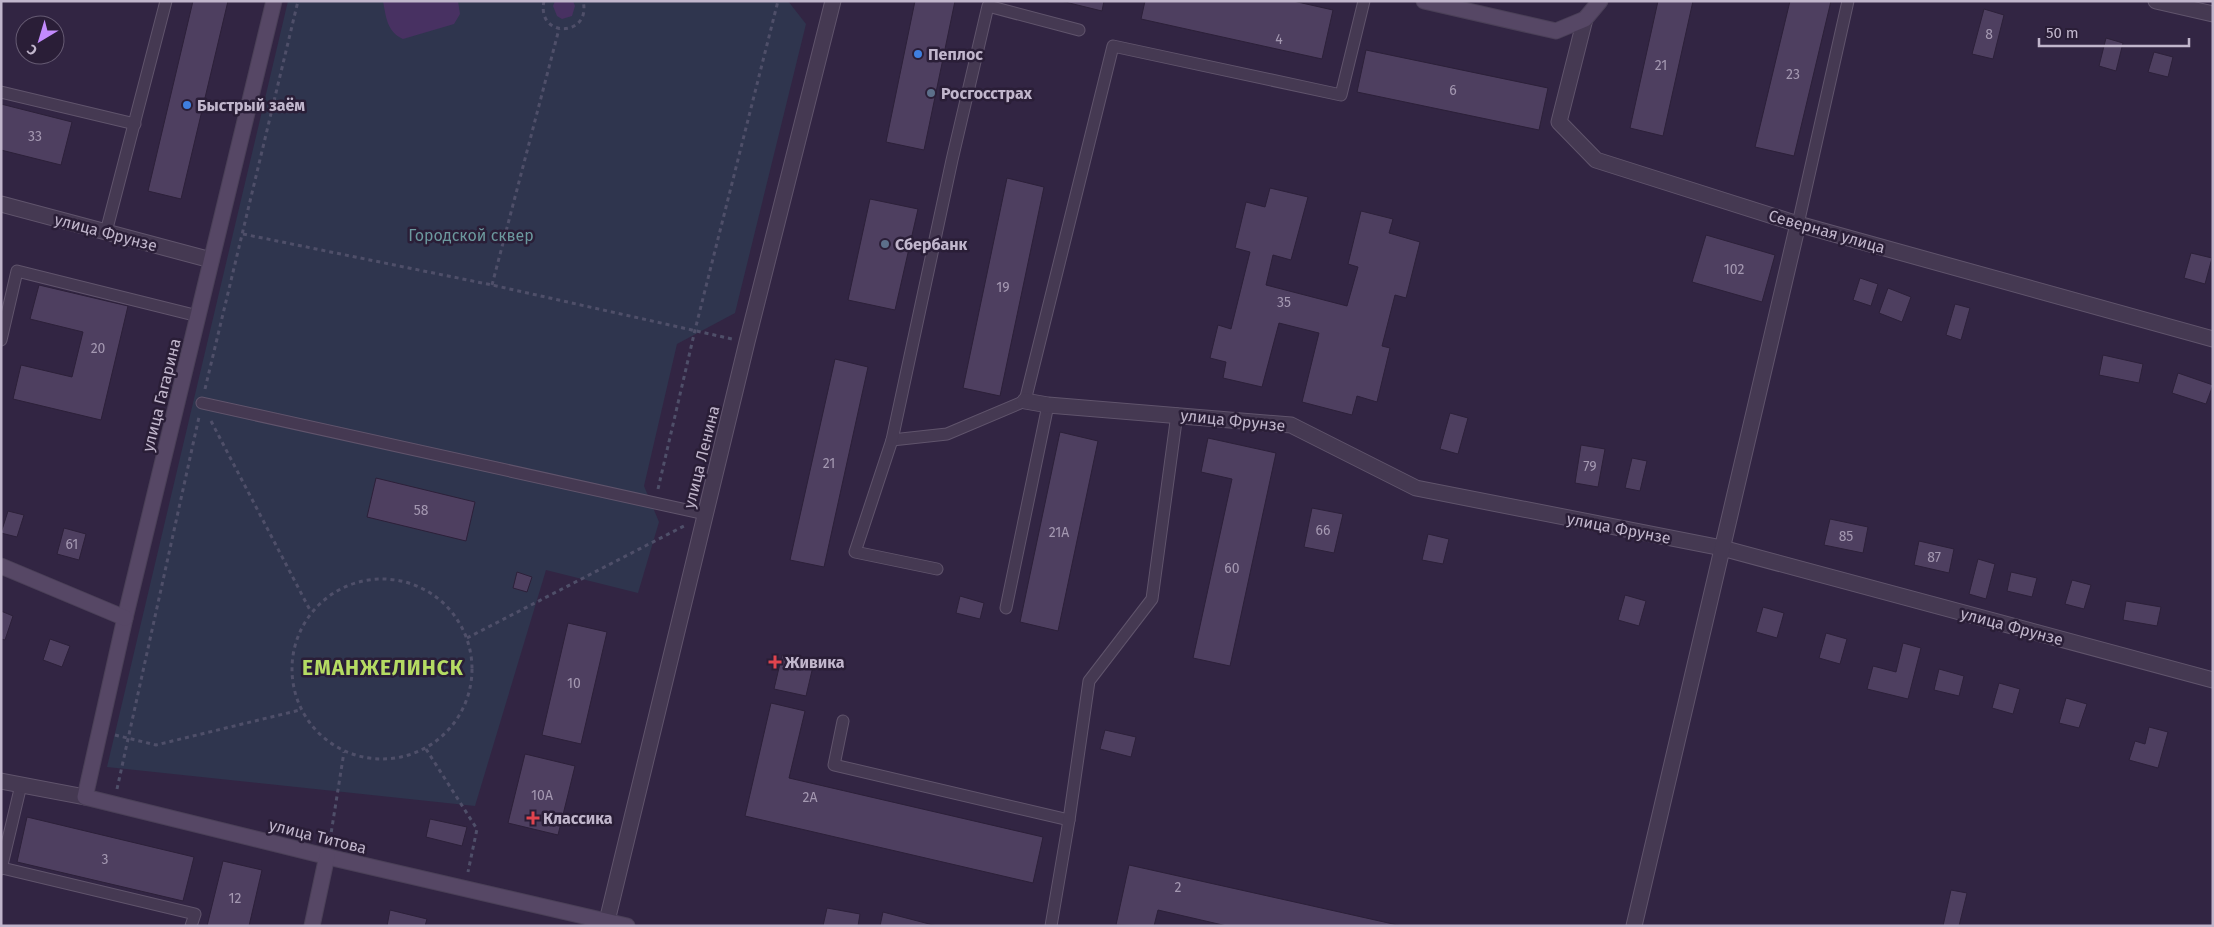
<svg xmlns="http://www.w3.org/2000/svg" width="2214" height="927" viewBox="0 0 2214 927" font-family="'Fira Sans',sans-serif">
	<style>
		.green { fill: #2f354e }
		.water { fill: #483162 }
		.building { fill: #4e3f60; stroke: #2c2039 }
		.lines { fill: none; stroke-linecap: round; stroke-linejoin: round }
		.lane-casing { stroke: #60546c; stroke-width: 13 }
		.street-casing { stroke: #60546c; stroke-width: 17 }
		.secondary-casing { stroke: #4b4058; stroke-width: 17 }
		.path { stroke: #4f4f69; stroke-width: 3; stroke-dasharray: 4 4; stroke-linecap: butt }
		.lane { stroke: #453952; stroke-width: 11 }
		.street { stroke: #453952; stroke-width: 15 }
		.secondary { stroke: #564765; stroke-width: 15 }
		.shop-dot { fill: #3f7fe0; stroke: #2a1e37; stroke-width: 2 }
		.service-dot { fill: #5c6f8a; stroke: #2a1e37; stroke-width: 2 }
		.health-dot { fill: #e0444e; stroke: #2a1e37; stroke-width: 2 }
		.labels { text-anchor: middle; stroke-width: 5; stroke-linejoin: round; paint-order: stroke }
		.number-label { font-size: 14px; fill: #a498b1 }
		.poi-label { font-size: 16px; font-weight: bold; fill: #c1b6cc; stroke: #2a1e37; text-anchor: start }
		.street-label { font-size: 16px; fill: #c1b6cc; stroke: #2a1e37 }
		.park-label { font-size: 16px; fill: #6c999e; stroke: #2a1e37 }
		.district-label { font-size: 21px; font-weight: bold; letter-spacing: 1px; fill: #b5db63; stroke: #2a1e37 }
	</style>
	<rect width="100%" height="100%" fill="#322543"/>
	<path class="green" d="M288,1H788L806,24L735,313L677,344L644,486L659,522L638,593L546,570L475,806L107,767Z"/>
	<g class="water">
		<path d="M383,1H458L460,14L454,24L403,39C387,32 386,17 383,1Z"/>
		<path d="M555,1H573L575,6L572,16L562,19L557,16L553,6Z"/>
	</g>
	<g class="building">
		<path d="M193,1H228L181,199L148,191Z"/>
		<path d="M915,1H955L924,150L886,142Z"/>
		<path d="M1061,1H1104L1102,11Z"/>
		<path d="M1145,1H1293L1333,10L1322,59L1141,19Z"/>
		<path d="M1658,1H1693L1663,136L1630,128Z"/>
		<path d="M1790,1H1831L1794,156L1755,147Z"/>
		<path d="M1984,9L2004,15L1993,59L1972,54Z"/>
		<path d="M2106,38L2123,43L2116,71L2099,66Z"/>
		<path d="M1366,50L1548,88L1539,130L1357,92Z"/>
		<path d="M2154,52L2173,57L2168,77L2148,72Z"/>
		<path d="M1,104L72,122L61,165L1,150Z"/>
		<path d="M1007,178L1044,187L1000,396L963,388Z"/>
		<path d="M1270,188L1308,197L1291,260L1273,255L1266,285L1347,306L1358,267L1348,264L1361,211L1393,219L1389,233L1420,242L1406,298L1395,295L1382,346L1390,348L1377,402L1357,396L1352,415L1302,402L1319,333L1279,323L1262,387L1223,378L1226,362L1210,358L1218,325L1231,329L1250,252L1235,248L1246,202L1265,207Z"/>
		<path d="M870,199L918,209L895,310L848,300Z"/>
		<path d="M1706,235L1775,255L1762,302L1692,282Z"/>
		<path d="M2191,253L2212,258L2205,284L2184,278Z"/>
		<path d="M1860,278L1878,284L1871,306L1853,300Z"/>
		<path d="M39,285L128,306L101,420L13,399L21,365L72,377L83,332L30,319Z"/>
		<path d="M1888,288L1911,297L1902,322L1879,313Z"/>
		<path d="M1955,304L1970,308L1961,340L1946,335Z"/>
		<path d="M2103,355L2143,364L2139,383L2099,375Z"/>
		<path d="M835,359L868,367L824,567L790,560Z"/>
		<path d="M2178,373L2213,385L2206,404L2172,393Z"/>
		<path d="M1450,413L1468,418L1458,454L1440,449Z"/>
		<path d="M1060,432L1098,441L1058,631L1020,622Z"/>
		<path d="M1208,438L1276,453L1230,666L1193,658L1232,479L1201,472Z"/>
		<path d="M1581,445L1605,449L1598,487L1575,483Z"/>
		<path d="M1632,458L1647,461L1640,491L1625,488Z"/>
		<path d="M376,478L475,502L466,541L367,517Z"/>
		<path d="M1312,508L1343,514L1334,553L1304,547Z"/>
		<path d="M8,511L24,515L17,537L1,533Z"/>
		<path d="M1830,519L1868,527L1863,553L1824,545Z"/>
		<path d="M64,528L86,534L79,560L57,554Z"/>
		<path d="M1428,534L1449,539L1443,564L1422,560Z"/>
		<path d="M1919,541L1954,549L1949,573L1914,565Z"/>
		<path d="M1978,559L1995,564L1986,599L1969,594Z"/>
		<path d="M517,572L532,577L527,592L513,588Z"/>
		<path d="M2011,572L2037,578L2032,597L2007,591Z"/>
		<path d="M2072,580L2091,585L2084,609L2065,604Z"/>
		<path d="M1625,595L1646,601L1639,626L1618,620Z"/>
		<path d="M960,596L984,603L980,619L956,613Z"/>
		<path d="M2126,601L2161,607L2157,626L2123,620Z"/>
		<path d="M1763,607L1784,613L1777,638L1756,632Z"/>
		<path d="M1,611L13,616L5,640L1,639Z"/>
		<path d="M568,623L607,632L581,744L542,735Z"/>
		<path d="M1826,633L1847,639L1840,664L1819,658Z"/>
		<path d="M50,639L70,646L62,667L43,660Z"/>
		<path d="M1903,643L1921,648L1908,699L1867,689L1873,666L1896,672Z"/>
		<path d="M782,655L814,662L806,696L774,689Z"/>
		<path d="M1939,669L1964,676L1959,696L1934,690Z"/>
		<path d="M1999,683L2020,689L2013,714L1992,708Z"/>
		<path d="M2066,698L2087,704L2079,728L2059,723Z"/>
		<path d="M771,703L805,711L789,778L1043,837L1033,883L745,816Z"/>
		<path d="M2149,727L2168,732L2158,768L2129,760L2135,741L2145,744Z"/>
		<path d="M1105,730L1136,737L1131,757L1100,749Z"/>
		<path d="M525,754L575,766L558,835L508,823Z"/>
		<path d="M27,817L194,857L183,901L17,862Z"/>
		<path d="M430,819L467,827L462,846L426,837Z"/>
		<path d="M223,861L262,870L249,926H207Z"/>
		<path d="M1129,865L1402,926H1227L1158,910L1154,926L1116,925Z"/>
		<path d="M1951,890L1967,893L1959,926H1943Z"/>
		<path d="M827,908L860,914L858,926H823Z"/>
		<path d="M390,910L427,919L425,926H387Z"/>
		<path d="M883,912L937,926H880Z"/>
	</g>
	<g class="lines">
		<g class="lane-casing">
			<g id="lane">
				<path d="M1,92L135,124"/>
				<path d="M1798,224L1848,1"/>
				<path d="M106,232L166,1"/>
				<path d="M1,340L17,271L198,316"/>
				<path d="M202,403L705,514"/>
				<path d="M892,440L947,434L1025,401L1113,46L1341,95L1364,1"/>
				<path d="M937,569L855,552L892,440L952,160L988,6L1079,30"/>
				<path d="M1006,608L1048,405"/>
				<path d="M843,721L834,765L1069,820"/>
				<path d="M2,868L195,914L191,926"/>
				<path d="M1,869L21,785"/>
				<path d="M1051,926L1069,820L1089,681L1152,599L1177,414"/>
			</g>
		</g>
		<g class="street-casing">
			<g id="street">
				<path d="M2156,1L2213,14"/>
				<path d="M1585,19L1559,122L1596,160L1798,224L2213,339"/>
				<path d="M1,204L211,260"/>
				<path d="M1025,401L1048,405L1291,425L1416,488L1722,548L2213,680"/>
				<path d="M1,781L85,797"/>
				<path d="M607,921L747,342L833,1"/>
				<path d="M1634,926L1798,224"/>
			</g>
		</g>
		<g class="secondary-casing">
			<g id="secondary">
				<path d="M274,1L125,618L85,797L337,859L627,926"/>
				<path d="M1424,1L1556,31L1585,19L1600,1"/>
				<path d="M1,566L125,618"/>
				<path d="M312,926L327,856"/>
			</g>
		</g>
		<g class="path">
			<path d="M544,1C536,39 592,37 583,1"/>
			<path d="M243,234L492,285L732,339"/>
			<path d="M492,285L559,29"/>
			<path d="M205,389L298,1"/>
			<path d="M211,421L311,612"/>
			<path d="M658,489L695,330L778,1"/>
			<circle cx="382" cy="669" r="90"/>
			<path d="M467,638L684,526"/>
			<path d="M115,735L156,745L300,710"/>
			<path d="M426,749L477,829L468,872"/>
			<path d="M117,789L199,417"/>
			<path d="M330,840L344,752"/>
		</g>
		<use href="#lane" class="lane"/>
		<use href="#street" class="street"/>
		<use href="#secondary" class="secondary"/>
	</g>
	<g class="shop-dot">
		<circle cx="918" cy="54" r="5"/>
		<circle cx="187" cy="105" r="5"/>
	</g>
	<g class="service-dot">
		<circle cx="931" cy="93" r="5"/>
		<circle cx="885" cy="244" r="5"/>
	</g>
	<g class="health-dot">
		<path d="M772.5 654.5h5v5h5v5h-5v5h-5v-5h-5v-5h5z"/>
		<path d="M530.5 810.5h5v5h5v5h-5v5h-5v-5h-5v-5h5z"/>
	</g>
	<g class="labels">
		<g class="number-label">
			<text x="1989" y="39">8</text>
			<text x="1279" y="44">4</text>
			<text x="1661" y="70">21</text>
			<text x="1793" y="79">23</text>
			<text x="1453" y="95">6</text>
			<text x="35" y="141">33</text>
			<text x="1734" y="274">102</text>
			<text x="1003" y="292">19</text>
			<text x="1284" y="307">35</text>
			<text x="98" y="353">20</text>
			<text x="829" y="468">21</text>
			<text x="1590" y="471">79</text>
			<text x="421" y="515">58</text>
			<text x="1323" y="535">66</text>
			<text x="1059" y="537">21А</text>
			<text x="1846" y="541">85</text>
			<text x="72" y="549">61</text>
			<text x="1934" y="562">87</text>
			<text x="1232" y="573">60</text>
			<text x="574" y="688">10</text>
			<text x="542" y="800">10А</text>
			<text x="810" y="802">2А</text>
			<text x="105" y="864">3</text>
			<text x="1178" y="892">2</text>
			<text x="235" y="903">12</text>
		</g>
		<g class="poi-label">
			<text x="928" y="60">Пеплос</text>
			<text x="941" y="99">Росгосстрах</text>
			<text x="197" y="111">Быстрый заём</text>
			<text x="895" y="250">Сбербанк</text>
			<text x="785" y="668">Живика</text>
			<text x="543" y="824">Классика</text>
		</g>
		<g class="street-label">
			<text transform="translate(1827 231) rotate(16)" y="6">Северная улица</text>
			<text transform="translate(106 232) rotate(15)" y="6">улица Фрунзе</text>
			<text transform="translate(161 395) rotate(-76)" y="6">улица Гагарина</text>
			<text transform="translate(1233 420) rotate(6)" y="6">улица Фрунзе</text>
			<text transform="translate(701 457) rotate(-76)" y="6">улица Ленина</text>
			<text transform="translate(1619 528) rotate(11)" y="6">улица Фрунзе</text>
			<text transform="translate(2012 626) rotate(15)" y="6">улица Фрунзе</text>
			<text transform="translate(318 836) rotate(14)" y="6">улица Титова</text>
		</g>
		<g class="park-label">
			<text x="471" y="241">Городской сквер</text>
		</g>
		<g class="district-label">
			<text x="383" y="675">ЕМАНЖЕЛИНСК</text>
		</g>
	</g>
	<rect width="2214" height="927" fill="none" stroke="#c1b6cc" stroke-width="5"/>
	<g transform="translate(40 40) rotate(218)"><circle r="24" fill="#2a1e37" stroke="#665b73"/>
	<path d="M0-4L9 19L0 12L-9 19Z" fill="#c38bfd"/>
	<text y="-8" font-size="14" font-weight="bold" text-anchor="middle" fill="#c1b6cc">С</text>
	</g>
	<path d="M2039 38v8h150v-8" fill="none" stroke="#c1b6cc" stroke-width="2.5"/>
	<text x="2046" y="38" font-size="15" fill="#c1b6cc" stroke="#2a1e37" stroke-width="4" paint-order="stroke">50 m</text>
</svg>
